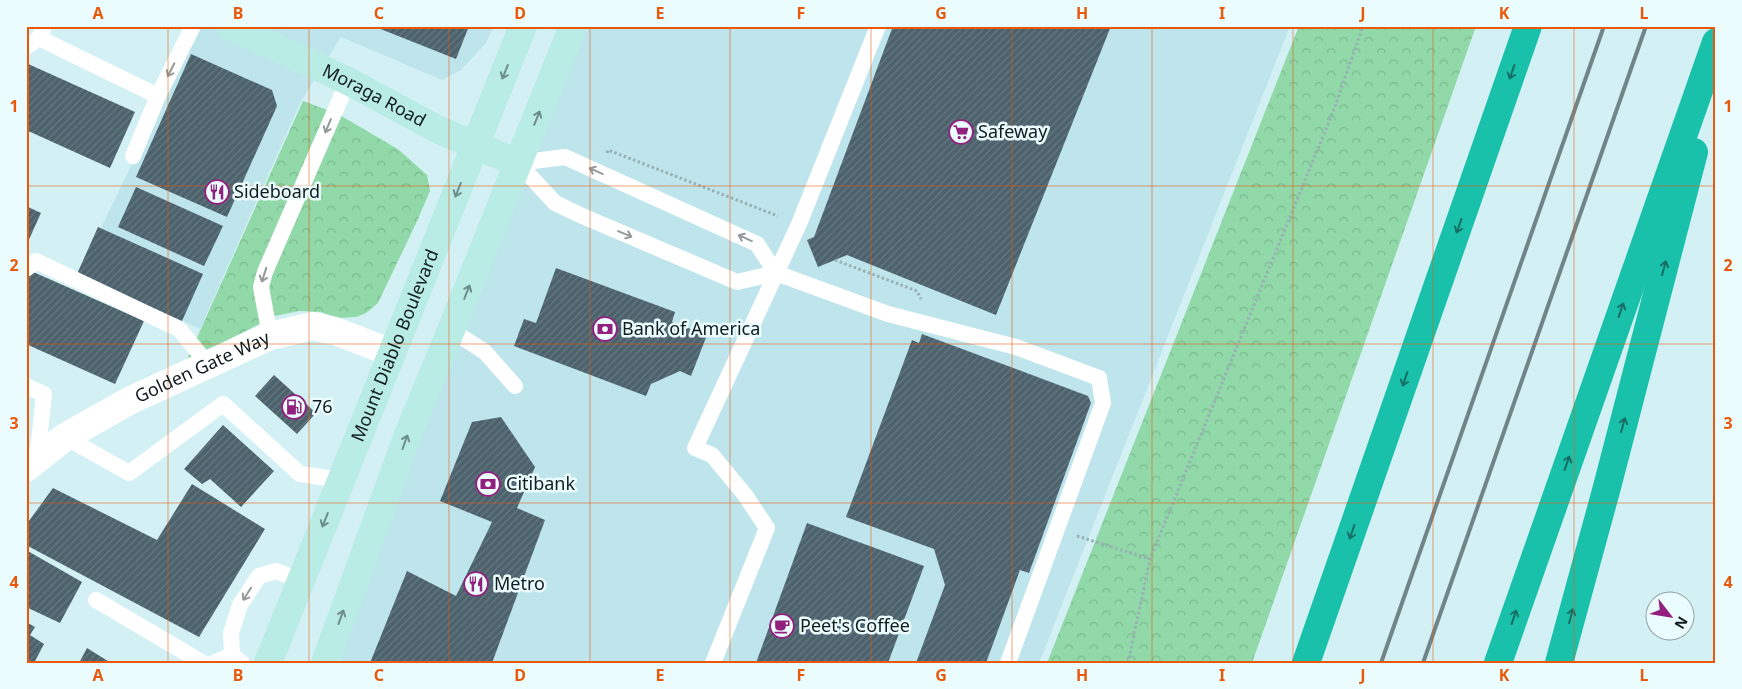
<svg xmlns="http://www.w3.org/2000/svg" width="1742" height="689" viewBox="0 0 1742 689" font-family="'Noto Sans',sans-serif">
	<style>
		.built { fill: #bee5eb }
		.park { fill: url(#park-crowns) }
		.building { fill: url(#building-hatch) }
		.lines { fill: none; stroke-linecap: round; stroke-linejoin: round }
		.path { stroke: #98b0b4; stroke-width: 3; stroke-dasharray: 2.5 2.5; stroke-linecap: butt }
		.service { stroke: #fff; stroke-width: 16 }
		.minor { stroke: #fff; stroke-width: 28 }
		.secondary { stroke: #baece6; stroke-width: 28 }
		.motorway { stroke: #1ac1aa; stroke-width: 28 }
		.rail { stroke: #718588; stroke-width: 4 }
		.oneway { stroke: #94999a }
		.oneway2 { stroke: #6e8e8c }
		.oneway3 { stroke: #166e64 }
		.grid { fill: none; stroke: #e8590c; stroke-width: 1; stroke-opacity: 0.55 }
		.labels { text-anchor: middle; stroke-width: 5; stroke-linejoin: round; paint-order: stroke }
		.street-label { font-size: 18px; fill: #111c1e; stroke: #eafcfe }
		.poi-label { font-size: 18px; fill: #111c1e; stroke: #eafcfe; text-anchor: start }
		.neatline { fill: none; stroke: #e8590c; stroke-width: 2 }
		.grid-label { font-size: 16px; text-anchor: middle; font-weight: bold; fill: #e8590c }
	</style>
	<defs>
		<pattern id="park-crowns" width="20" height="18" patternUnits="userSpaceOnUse" patternTransform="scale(1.25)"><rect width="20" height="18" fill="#91d9a8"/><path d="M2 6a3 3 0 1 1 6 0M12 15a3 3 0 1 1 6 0" fill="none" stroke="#7cba90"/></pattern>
		<pattern id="building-hatch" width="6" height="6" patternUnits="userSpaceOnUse" patternTransform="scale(1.25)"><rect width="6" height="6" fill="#4c626d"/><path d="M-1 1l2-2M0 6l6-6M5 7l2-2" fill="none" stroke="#677881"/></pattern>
	</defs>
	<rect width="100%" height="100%" fill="#d3f1f5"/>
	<g class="built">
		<path d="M198,26H494L486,43L461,70L442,80L341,37L301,101L200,329L79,274Z"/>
		<path d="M581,26H1290L1039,663H321Z"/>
	</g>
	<g class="park">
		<path d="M1299,26H1476L1252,663H1047Z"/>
		<path d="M303,101L338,114L384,141L399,150L427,175L430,191L418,219L378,303L366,313L356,317L338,318L321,312L299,311L275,316L224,342L182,371Z"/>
	</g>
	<g class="building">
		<path d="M373,26H469L456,59Z"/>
		<path d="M893,26H1111L996,315L847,255L818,267L807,240L814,237Z"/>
		<path d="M191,54L272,90L277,106L227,217L136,177Z"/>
		<path d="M26,63L135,112L110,168L26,130Z"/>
		<path d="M136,187L223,226L204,266L118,227Z"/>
		<path d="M26,206L41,213L26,246Z"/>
		<path d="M98,227L203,274L182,321L77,274Z"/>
		<path d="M556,268L675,312L672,322L707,335L691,376L680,371L651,384L646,396L514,346L524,319L536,323Z"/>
		<path d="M31,271L144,321L115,384L26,344V280Z"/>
		<path d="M922,334L1088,396L1091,403L1029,573L1020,570L986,663H916L945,585L934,549L846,517L912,340L919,343Z"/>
		<path d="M274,375L316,413L297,434L255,396Z"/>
		<path d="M501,417L535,467L517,508L545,520L492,663H370L407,571L456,596L492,522L440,501L472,422Z"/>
		<path d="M223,425L274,471L241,507L210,479L202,484L184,469Z"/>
		<path d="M192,484L265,529L199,637L26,545V525L53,488L157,540Z"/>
		<path d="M807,523L924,566L888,663H756Z"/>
		<path d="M26,550L82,582L60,623L26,607Z"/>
		<path d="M26,622L35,627L30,635L44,644L34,663H26Z"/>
		<path d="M87,648L111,663H79Z"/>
	</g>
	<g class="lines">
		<g class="path">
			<path d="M607,153L608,150L778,216"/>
			<path d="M835,260L917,291L921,299"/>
			<path d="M1077,536L1150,559"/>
			<path d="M1128,663L1150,559L1333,112L1363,26"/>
		</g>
		<g class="service">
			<path d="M44,26L39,38L158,96L193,26"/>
			<path d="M26,47L39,38"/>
			<path d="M133,156L158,96"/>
			<path d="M518,163L555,203L580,215L737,282L776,273L888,314L1016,347L1099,378L1103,403L1008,663"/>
			<path d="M518,163L565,157L757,244L776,273"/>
			<path d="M26,269L36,261L179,329L208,364"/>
			<path d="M451,330L485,352L515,386"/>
			<path d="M270,336L261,287L265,272L348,81"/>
			<path d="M26,386L44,394L37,460"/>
			<path d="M65,437L129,473L223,404L300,474L342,480"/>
			<path d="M96,600L203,663"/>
			<path d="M213,663L232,655"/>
			<path d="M242,663L232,655L231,633L240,605L259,576L276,571L301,581"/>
			<path d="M713,663L767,528L745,495L712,455L695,448L799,224L878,26"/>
		</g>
		<path class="minor" id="s1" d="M26,468L65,437L131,400L270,336L313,326L335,331L392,353"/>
		<g class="secondary">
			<path id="s2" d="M230,26L348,81L439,130L518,163"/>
			<path id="s3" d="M268,663L523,26"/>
			<path d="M325,663L407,437L451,330L573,26"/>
		</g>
		<g class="motorway">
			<path d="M1306,663L1528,26"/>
			<path d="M1498,663L1716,42"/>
			<path d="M1559,663L1607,487L1694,152"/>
		</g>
		<g class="rail">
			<path d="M1381,663L1604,26"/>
			<path d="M1423,663L1646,26"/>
		</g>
	</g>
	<defs><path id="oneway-shaft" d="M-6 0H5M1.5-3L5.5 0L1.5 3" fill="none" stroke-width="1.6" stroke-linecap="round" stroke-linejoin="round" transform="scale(1.25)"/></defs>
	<g class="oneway">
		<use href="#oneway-shaft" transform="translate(171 70) rotate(117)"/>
		<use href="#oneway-shaft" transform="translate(328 126) rotate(113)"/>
		<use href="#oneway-shaft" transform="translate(596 171) rotate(-156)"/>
		<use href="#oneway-shaft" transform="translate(625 234) rotate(23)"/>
		<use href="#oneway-shaft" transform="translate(745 238) rotate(-156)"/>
		<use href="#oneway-shaft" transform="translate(264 275) rotate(108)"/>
		<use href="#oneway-shaft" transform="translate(247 594) rotate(123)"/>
	</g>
	<g class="oneway2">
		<use href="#oneway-shaft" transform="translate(505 72) rotate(112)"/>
		<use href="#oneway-shaft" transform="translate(537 118) rotate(-68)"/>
		<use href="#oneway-shaft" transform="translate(458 190) rotate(112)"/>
		<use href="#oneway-shaft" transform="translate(467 292) rotate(-68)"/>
		<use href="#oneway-shaft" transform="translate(405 442) rotate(-70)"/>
		<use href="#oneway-shaft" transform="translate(325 520) rotate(112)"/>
		<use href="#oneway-shaft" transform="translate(341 617) rotate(-70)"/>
	</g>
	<g class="oneway3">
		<use href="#oneway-shaft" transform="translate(1512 72) rotate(109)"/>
		<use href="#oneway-shaft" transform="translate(1459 226) rotate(109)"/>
		<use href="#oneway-shaft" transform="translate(1664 268) rotate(-75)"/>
		<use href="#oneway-shaft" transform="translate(1621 310) rotate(-71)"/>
		<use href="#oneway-shaft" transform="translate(1405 379) rotate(109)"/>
		<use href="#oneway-shaft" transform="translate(1623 425) rotate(-75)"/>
		<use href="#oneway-shaft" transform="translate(1567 463) rotate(-71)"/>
		<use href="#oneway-shaft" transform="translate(1352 532) rotate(109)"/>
		<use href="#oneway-shaft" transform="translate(1571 616) rotate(-75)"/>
		<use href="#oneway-shaft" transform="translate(1514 617) rotate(-71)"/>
	</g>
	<path class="grid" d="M168,26V663M309,26V663M449,26V663M590,26V663M730,26V663M871,26V663M1012,26V663M1152,26V663M1293,26V663M1433,26V663M1574,26V663M26,186H1716M26,344H1716M26,503H1716"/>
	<defs>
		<g id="supermarket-ring" transform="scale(1.25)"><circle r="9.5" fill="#eafcfe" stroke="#93207f" stroke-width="1.5"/><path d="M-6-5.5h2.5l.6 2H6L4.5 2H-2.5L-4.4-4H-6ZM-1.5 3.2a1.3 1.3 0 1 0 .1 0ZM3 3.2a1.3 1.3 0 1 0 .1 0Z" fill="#93207f"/></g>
		<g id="restaurant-ring" transform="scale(1.25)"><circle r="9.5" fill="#eafcfe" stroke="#93207f" stroke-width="1.5"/><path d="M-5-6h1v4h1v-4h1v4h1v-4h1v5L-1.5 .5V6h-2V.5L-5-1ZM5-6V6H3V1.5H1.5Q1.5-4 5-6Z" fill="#93207f"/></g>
		<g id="bank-ring" transform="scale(1.25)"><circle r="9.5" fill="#eafcfe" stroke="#93207f" stroke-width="1.5"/><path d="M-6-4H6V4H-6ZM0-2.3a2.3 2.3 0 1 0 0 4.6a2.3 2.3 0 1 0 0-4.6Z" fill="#93207f"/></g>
		<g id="fuel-ring" transform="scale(1.25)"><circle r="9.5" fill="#eafcfe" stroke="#93207f" stroke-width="1.5"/><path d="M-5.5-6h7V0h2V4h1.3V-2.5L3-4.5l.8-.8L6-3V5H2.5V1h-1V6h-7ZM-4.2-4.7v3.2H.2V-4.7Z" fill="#93207f"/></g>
		<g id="cafe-ring" transform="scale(1.25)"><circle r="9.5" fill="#eafcfe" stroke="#93207f" stroke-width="1.5"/><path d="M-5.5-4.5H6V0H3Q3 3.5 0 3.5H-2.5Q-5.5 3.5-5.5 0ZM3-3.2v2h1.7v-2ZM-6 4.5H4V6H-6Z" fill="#93207f"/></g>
	</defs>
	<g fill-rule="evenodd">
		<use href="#supermarket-ring" x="961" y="132"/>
		<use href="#restaurant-ring" x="217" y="192"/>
		<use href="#bank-ring" x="605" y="329"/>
		<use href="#fuel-ring" x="294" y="407"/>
		<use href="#bank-ring" x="488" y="484"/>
		<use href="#restaurant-ring" x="476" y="584"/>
		<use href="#cafe-ring" x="782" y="626"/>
	</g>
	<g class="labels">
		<g class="street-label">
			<text dy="6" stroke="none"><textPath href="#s2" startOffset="160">Moraga Road</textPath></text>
			<text dy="6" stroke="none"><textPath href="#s3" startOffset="342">Mount Diablo Boulevard</textPath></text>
			<text dy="6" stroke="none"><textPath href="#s1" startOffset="204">Golden Gate Way</textPath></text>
		</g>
		<g class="poi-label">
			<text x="978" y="138">Safeway</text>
			<text x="234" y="198">Sideboard</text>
			<text x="622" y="335">Bank of America</text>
			<text x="312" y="413">76</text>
			<text x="506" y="490">Citibank</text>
			<text x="494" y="590">Metro</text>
			<text x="800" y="632">Peet's Coffee</text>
		</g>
	</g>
	<rect width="1742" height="689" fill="none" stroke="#eafcfe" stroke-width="55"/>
	<g transform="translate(1670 616) rotate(121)"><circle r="24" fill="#eafcfe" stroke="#93a2a4"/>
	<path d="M0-4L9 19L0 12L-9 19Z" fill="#93207f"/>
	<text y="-8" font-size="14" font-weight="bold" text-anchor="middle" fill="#111c1e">N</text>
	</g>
	<rect x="28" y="28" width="1686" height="634" class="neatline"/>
	<g class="grid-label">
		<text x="98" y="19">A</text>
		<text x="238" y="19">B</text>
		<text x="379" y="19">C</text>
		<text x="520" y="19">D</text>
		<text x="660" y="19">E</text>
		<text x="801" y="19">F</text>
		<text x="941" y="19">G</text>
		<text x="1082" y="19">H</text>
		<text x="1222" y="19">I</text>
		<text x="1363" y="19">J</text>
		<text x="1504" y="19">K</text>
		<text x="1644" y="19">L</text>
		<text x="14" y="112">1</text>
		<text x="1728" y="112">1</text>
		<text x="14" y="271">2</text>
		<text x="1728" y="271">2</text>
		<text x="14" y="429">3</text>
		<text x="1728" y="429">3</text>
		<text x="14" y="588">4</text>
		<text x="1728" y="588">4</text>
		<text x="98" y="681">A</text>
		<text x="238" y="681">B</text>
		<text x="379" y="681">C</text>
		<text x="520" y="681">D</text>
		<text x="660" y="681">E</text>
		<text x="801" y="681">F</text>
		<text x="941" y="681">G</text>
		<text x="1082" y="681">H</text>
		<text x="1222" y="681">I</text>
		<text x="1363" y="681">J</text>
		<text x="1504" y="681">K</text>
		<text x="1644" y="681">L</text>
	</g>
</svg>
